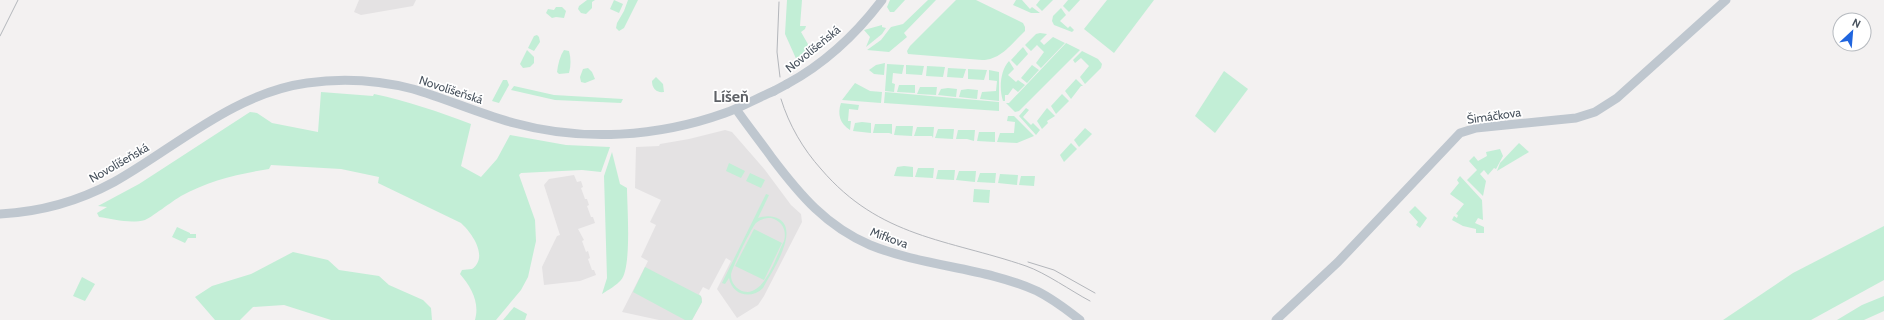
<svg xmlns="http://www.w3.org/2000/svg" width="1884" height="320" viewBox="0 0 1884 320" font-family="Cabin,sans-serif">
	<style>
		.education { fill: #e4e2e3 }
		.green { fill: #c2eed6; fill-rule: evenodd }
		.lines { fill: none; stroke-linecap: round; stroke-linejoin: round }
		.tertiary { stroke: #bfc7cf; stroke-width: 9 }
		.tram { stroke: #b3b6bb; stroke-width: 1 }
		.tertiary-bridge { stroke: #bfc7cf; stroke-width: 9 }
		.labels { text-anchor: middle; stroke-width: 3.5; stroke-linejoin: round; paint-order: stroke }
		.street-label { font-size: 12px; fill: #49535e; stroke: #fff }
		.district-label { font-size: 16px; font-weight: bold; fill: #5e6166; stroke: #fff }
	</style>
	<rect width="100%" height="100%" fill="#f3f1f1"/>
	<g class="education">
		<path d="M359,0H416L413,6L361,15L354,12Z"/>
		<path d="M725,130L732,132L765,170L791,205L801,214L802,222L764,296L758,305L737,318L717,289L731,261L726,258L709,290L703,287L699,294L702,298V302L692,320H659L622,312L648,261L641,257L656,225L650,222L661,200L635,188L636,147L659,146L660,144L689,139Z"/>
		<path d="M574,175L577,182L581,181L583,187L581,188L585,199H587L589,205L587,206L591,217H593L595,223L578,229L584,240L582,241L586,252L588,251L590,258L588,259L592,270H594L596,275L580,281L544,285L542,267L557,236L560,235L544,185L549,179Z"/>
	</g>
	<g class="green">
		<path d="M587,0H595L592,2V8L586,14L581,13L578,9L579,6Z"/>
		<path d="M614,0L623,4L619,13L610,9Z"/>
		<path d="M628,0H638L624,28L619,31L616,28L617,23L624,11Z"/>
		<path d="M787,0H802L800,26H806L805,29L801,32L809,46L826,37H829L831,40L801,64L798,63L785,34Z"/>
		<path d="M890,0H905L894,12H890L887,7Z"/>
		<path d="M928,0H936L904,33L907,37L889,52L867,50L881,40L891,27L903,24Z"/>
		<path d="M956,0H976L1023,23L1025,27V31C1012,43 1001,60 982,60L908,54L907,51L910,46Z"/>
		<path d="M1016,0H1022L1030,9L1032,7L1040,13H1031L1013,5Z"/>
		<path d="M1040,0H1053L1042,11L1036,5Z"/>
		<path d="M1068,0H1080L1069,12L1063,6Z"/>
		<path d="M1107,0H1154L1114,53L1084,29Z"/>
		<path d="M556,7H562L566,11L564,18L556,17L552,18L546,13L548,9L554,10Z"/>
		<path d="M1061,8L1066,15L1060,21L1068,28L1070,26L1074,30L1072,32L1054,25L1052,21L1053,16Z"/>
		<path d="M882,25V27L886,28L882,34L866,47L870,37L864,30Z"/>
		<path d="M1040,33L1047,34L1040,41L1044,45L1053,37L1065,43L1041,68L1036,63L1044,52L1037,45L1031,51L1025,45L1036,34Z"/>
		<path d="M537,35L539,37L540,42L534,51L528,48L534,36Z"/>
		<path d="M1066,43L1080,50L1019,111L1015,112L1006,103H1009Z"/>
		<path d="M1023,47L1028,54L1017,66L1011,60Z"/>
		<path d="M527,50L534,57V63L530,67L523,68L520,64Z"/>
		<path d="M564,50L569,51C571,58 571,66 569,73L559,74L557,72C558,64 560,56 564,50Z"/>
		<path d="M1082,51L1098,59L1102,64L1101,68L1085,84L1080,77L1089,66L1081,58L1075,63L1073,60Z"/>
		<path d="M1009,61L1014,69L1008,75L1016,82L1018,80L1025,85L1018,92L1013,88L1008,95H1005V101H1003C999,89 1000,71 1009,61Z"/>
		<path d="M885,63L884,75L874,74L869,70L876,65Z"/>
		<path d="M887,64L904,65L902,74L893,73L892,83L895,84L894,92L885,91Z"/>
		<path d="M906,65L924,66L922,75L906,74Z"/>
		<path d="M1032,65L1039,70L1027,83L1021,78Z"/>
		<path d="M927,66L945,67L943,77L926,76Z"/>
		<path d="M588,68L592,72L595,79L585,83L581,82L580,77L583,69Z"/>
		<path d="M948,68L966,69L963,78L947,77Z"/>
		<path d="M968,69L987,70L984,80L968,79Z"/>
		<path d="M989,70L999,72V101L980,99L982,92L996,91L997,81L989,80Z"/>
		<path d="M1224,71L1248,89L1215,133L1195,116Z"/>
		<path d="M656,77L663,84L664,92C656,93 652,88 652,81Z"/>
		<path d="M1076,79L1083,86H1081L1071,99L1065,91Z"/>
		<path d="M503,80H507L509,85L499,103L492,101Z"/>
		<path d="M855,83L870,91L882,92L881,103L842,100Z"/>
		<path d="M899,85H915V93L897,92Z"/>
		<path d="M514,86L554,95L623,99L621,103L555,100L511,90Z"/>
		<path d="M920,87H937L936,95L917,94Z"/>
		<path d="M948,88L957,89L956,97L938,95L941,89Z"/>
		<path d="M968,89L978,90L977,99L959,97L961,90Z"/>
		<path d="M321,92L373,96L374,94C408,101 439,112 471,124L461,166L481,177L497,159L510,135L566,145L610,147L601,172L582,170L521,173L519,175L535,220L536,241L528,277L521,290L496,320H475C480,302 471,287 460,274L462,270L472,269C489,257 472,233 461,223L378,183L379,177L341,169L271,165L269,169C238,174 208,181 181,196C174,200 149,219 145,220C130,224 113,219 99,217L97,213L107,207L98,206L139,184L250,112L257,113L272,123L318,132Z"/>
		<path d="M885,92L999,102V111L884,103Z"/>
		<path d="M1062,94L1069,101L1056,114L1051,106Z"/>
		<path d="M841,103L859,105L858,110L849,109L848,121H851L850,130C840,124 837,114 841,103Z"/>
		<path d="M1026,108L1029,110L1023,117L1031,125L1033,123L1040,130L1036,135L1019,116Z"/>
		<path d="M1047,108L1055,116L1047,121L1048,123L1042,129L1037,121Z"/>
		<path d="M1008,116H1014L1034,136L1017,143L997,142L1000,133H1014L1015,122L1007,121Z"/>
		<path d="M862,122L871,123V133L853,131L855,123Z"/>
		<path d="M875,124H892V134L889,133H873Z"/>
		<path d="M896,126H913L912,136L894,135Z"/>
		<path d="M917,127H934L933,138L932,136H914Z"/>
		<path d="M1085,128L1092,134L1079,147L1074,140Z"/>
		<path d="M938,129H954L953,139L935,138Z"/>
		<path d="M958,130H975L974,141L967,139H956Z"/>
		<path d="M979,132H995V142L977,141Z"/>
		<path d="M1071,143L1077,149L1064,162L1060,155Z"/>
		<path d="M1519,143L1529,152L1497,171L1500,163Z"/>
		<path d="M1500,149L1503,156L1496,169L1494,168L1488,175L1484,170L1480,174L1486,181L1483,196L1467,180L1477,170L1469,161L1474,156L1478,161L1487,156L1486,152Z"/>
		<path d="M612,152L620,184L627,188C627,205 632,268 621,280C617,285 608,290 602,294L607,278L604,176Z"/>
		<path d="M729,163L745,171L741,178L726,171Z"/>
		<path d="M904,166L913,167V177L894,176L897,167Z"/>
		<path d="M918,168H934L933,178L915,177Z"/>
		<path d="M938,170H955L954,180L936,179Z"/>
		<path d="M959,171H976L975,182L956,180Z"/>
		<path d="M750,173L765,180L761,188L746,181Z"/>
		<path d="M980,173H996L995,183L977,182Z"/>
		<path d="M1000,174L1018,175L1017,185L998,183Z"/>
		<path d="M1021,176H1035L1034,186L1019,185Z"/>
		<path d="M1460,176L1482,200L1483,220L1478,218L1475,223L1484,227V233H1476V229L1463,226L1452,220L1454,216L1457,218L1458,215L1456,214L1464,204L1450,194L1459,183L1457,180Z"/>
		<path d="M974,189L990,190L989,203L973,202Z"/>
		<path d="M766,194L769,195L758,218C765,216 772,215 779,219C800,231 771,273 763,288C751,300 732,295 729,278L725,284L722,283ZM771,218C782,221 787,230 784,241C776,256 763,302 740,290C735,287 731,282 731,275C731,269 752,227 756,223C761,219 765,218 771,218Z"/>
		<path d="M1415,206L1427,218L1420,228L1416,225L1418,222L1409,212Z"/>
		<path d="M1884,226V280L1811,320H1723L1793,273Z"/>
		<path d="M177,227L190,233V234H196V238H188L185,243L172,237Z"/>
		<path d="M754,229L782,243L764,280L735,266Z"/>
		<path d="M293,252L328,260L339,270L379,276L389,285L423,300L431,308L432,320H331L284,305L253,307L240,320H215L195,297L212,286L251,274Z"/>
		<path d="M645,267L701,296L702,302L692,320H685L633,292Z"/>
		<path d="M82,277L95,284L85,301L73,296Z"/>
		<path d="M1884,296V311L1864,320H1837L1862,305Z"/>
		<path d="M514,307L527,314L525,320H503Z"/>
	</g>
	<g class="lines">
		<g class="tertiary">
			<path d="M787,84C824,64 857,33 882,0"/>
			<path d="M736,109C747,125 760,141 772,158C800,195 826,226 870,245C924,267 984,267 1037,291C1053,299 1066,309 1080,320"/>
			<path d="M0,214C39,212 79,201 114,182C176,147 234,93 307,83C342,78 378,80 413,89C447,99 480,114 514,123C583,142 658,137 725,113C742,107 757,98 774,91"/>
			<path d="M1276,320L1338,262L1460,133L1476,128L1576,118L1595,112L1617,98L1726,0"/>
		</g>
		<g class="tram">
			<path d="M779,2L777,52L780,77"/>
			<path d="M0,36L18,0"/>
			<path d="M781,99C789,125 803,149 821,169C880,238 947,239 1026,266C1046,273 1071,291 1090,301"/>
			<path d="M1028,262L1054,270L1095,293"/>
		</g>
		<path class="tertiary-bridge" d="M774,91L787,84"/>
	</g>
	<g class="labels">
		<g class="street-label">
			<text transform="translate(813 49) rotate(-39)" y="4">Novolíšeňská</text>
			<text transform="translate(451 90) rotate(18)" y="4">Novolíšeňská</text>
			<text transform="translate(1494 116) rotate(-8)" y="4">Šimáčkova</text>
			<text transform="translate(119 163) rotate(-30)" y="4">Novolíšeňská</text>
			<text transform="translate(889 238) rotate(20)" y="4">Mifkova</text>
		</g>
		<g class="district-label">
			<text x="731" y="102">Líšeň</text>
		</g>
	</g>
	<g transform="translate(1852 32) rotate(26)"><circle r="19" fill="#ffffff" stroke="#b6babf"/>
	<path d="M0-3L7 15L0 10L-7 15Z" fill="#2065de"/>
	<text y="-6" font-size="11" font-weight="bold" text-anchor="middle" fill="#49535e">N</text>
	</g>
</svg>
